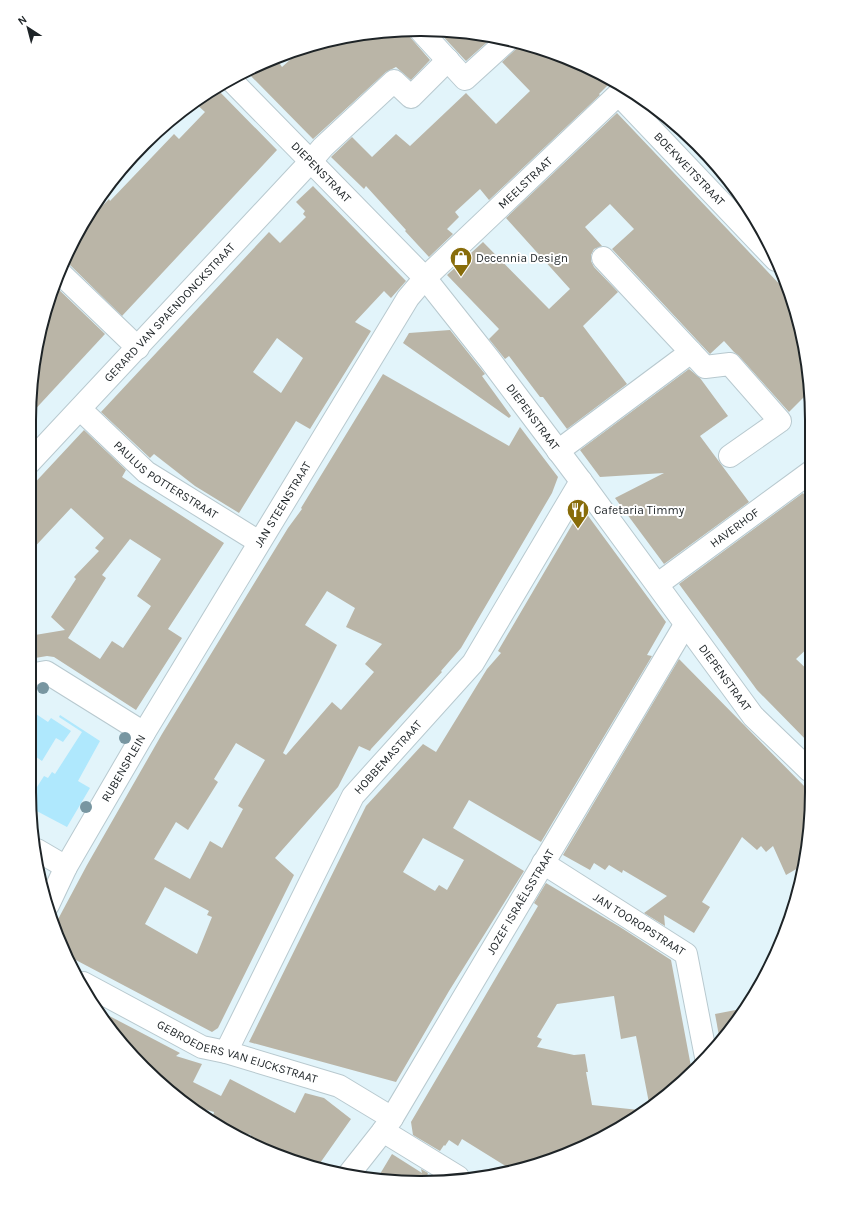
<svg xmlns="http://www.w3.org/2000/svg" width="841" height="1212" viewBox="0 0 841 1212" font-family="Karla,sans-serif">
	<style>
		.green { fill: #afe8fd }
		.building { fill: #bab5a7; fill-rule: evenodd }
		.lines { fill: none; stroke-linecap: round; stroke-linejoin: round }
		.minor-casing { stroke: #b8c9cf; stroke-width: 24 }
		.minor { stroke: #fff; stroke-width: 22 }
		.tree { fill: #7896a1 }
		.labels { text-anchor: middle; stroke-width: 4; stroke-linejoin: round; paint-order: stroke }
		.street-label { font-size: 12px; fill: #1e2427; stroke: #fff }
		.poi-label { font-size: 12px; fill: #1e2427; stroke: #fff; text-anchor: start }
		.rim { fill: none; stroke: #1e2427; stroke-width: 2 }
	</style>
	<rect width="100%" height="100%" fill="#e2f4fa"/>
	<g class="green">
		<path d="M36,714L48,722L51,718L71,731L63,742L56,738L42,761L29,752V725Z"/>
		<path d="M60,715L100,741L78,781L90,788L67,827L31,808L30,798L44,776L48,778L52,772L55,774L82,732L59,717Z"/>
	</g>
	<g class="building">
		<path d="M407,30L410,37L430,60L411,80L396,67L386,72L313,139L247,72L275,57L282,67L301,50L344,36Z"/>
		<path d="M438,31L465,33L494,36L466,61Z"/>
		<path d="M520,44L571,59L612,81L599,94L600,95L489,200L480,189L455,212L459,217L447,229L453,234L429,257L405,231L406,230L366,186L364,189L331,157L352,137L372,157L396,134L410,146L466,93L496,124L530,91L502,62L516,49Z"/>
		<path d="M216,88L277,150L122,316L69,264L65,262L79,230L109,199L110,201L174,134L179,139L205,112L194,102L203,95Z"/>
		<path d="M617,113L786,291L805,344L809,392L789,412L739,356L734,352L724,341L710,354L612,249L634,229L610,204L585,227L602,246L594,249L591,255V261L594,267L618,292L583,326L627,384L567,429L543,397H540L509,356L505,359L489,339L499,329L447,275L483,242L549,309L570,289L506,218Z"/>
		<path d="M313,186L406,281L391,298L384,291L355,322L371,331L310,429L296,421L239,513L195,486L154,454L150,458L101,412L269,232L280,243L306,217L303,214L305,211L296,202ZM277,338L303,358L281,393L253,372Z"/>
		<path d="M54,285L105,334L29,416L36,344L50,294Z"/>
		<path d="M450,330L485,374L482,376L511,416L509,418L403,343L409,333Z"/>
		<path d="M689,369L700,378L728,416L700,436L749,502L664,564L615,498L664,473L600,477L580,450Z"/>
		<path d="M383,374L509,446L520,427L558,477L552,493L461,648L441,671L442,672L371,749L370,751L359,746L338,787L275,858L294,875L218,1028L212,1032L72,958L56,923L87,865L162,734L288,528L302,509L301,508ZM327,591L355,608L346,627L382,644L365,664L374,672L341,710L332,702L286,755L283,753L337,645L305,625ZM236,743L265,760L238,806L243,809L222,848L210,841L190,879L154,859L176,822L188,830L218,782L214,779ZM165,887L209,911L207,915L212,917L197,954L145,924Z"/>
		<path d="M84,430L126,470L122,477L224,543L168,629L182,638L136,710L54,657L47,656L29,659V636L65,630L51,617L76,579L74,577L99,551L95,548L104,538L71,508L29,553V489ZM130,539L161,559L137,596L151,606L123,648L112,641L100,659L68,638L106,578L102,575Z"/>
		<path d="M803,493L812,506V644L796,659L812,674V746L757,690L679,584Z"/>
		<path d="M586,513L666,622L647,655L652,656L541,842L469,800L453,828L524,871L449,991L396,1082L249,1042L366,806L423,744L436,752L487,669L501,653L498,651L576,518ZM423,838L464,860L447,890L439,885L435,891L403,872Z"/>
		<path d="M679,659L812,794L805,864L786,875L773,846L766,852L761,846L757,850L742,837L702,902L710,907L694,933L664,915L665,926L644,913L667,896L623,870L622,873L609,865L605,870L594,863L590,870L563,855Z"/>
		<path d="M546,883L620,927L671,960L692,1072L649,1103L636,1036L621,1039L614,996L557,1004L537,1037L542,1039L537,1047L574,1055L585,1054L588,1072H586L592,1105L639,1110L594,1143L512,1170L462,1139L458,1146L449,1140L445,1146L444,1145L440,1151L413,1135L411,1122L538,906L534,903Z"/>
		<path d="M746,1008V1009L720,1041L715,1014Z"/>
		<path d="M98,1010L180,1053L176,1056L202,1064L193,1082L221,1096L230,1079L295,1113L305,1093L324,1098L351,1119L318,1166L270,1153L251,1141V1135L234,1130L213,1117L214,1112L197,1107L163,1086L97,1011Z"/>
		<path d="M392,1154L422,1173L421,1169L428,1173L427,1176L430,1178L377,1179Z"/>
	</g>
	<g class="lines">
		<g class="minor-casing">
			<g id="minor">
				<path d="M419,29L465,79L508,40"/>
				<path id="s1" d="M231,80L425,278L490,360L581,481L753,716L809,770L812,772"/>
				<path id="s2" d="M619,95L776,260"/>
				<path d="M603,258L705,367L730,364L780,421L730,456"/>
				<path d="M60,273L138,348"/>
				<path id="s3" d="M80,409L146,472L259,542"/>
				<path d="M558,451L691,352"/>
				<path id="s4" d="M29,463L311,161L323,147L394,81L411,97L448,60"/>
				<path id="s5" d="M658,584L812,471"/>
				<path d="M29,675L46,672L144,733"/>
				<path id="s6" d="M37,850L66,867L144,733L408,298L425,278L625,88"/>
				<path id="s7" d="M543,863L686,954L706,1057"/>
				<path d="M48,905L66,867"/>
				<path id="s8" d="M83,983L202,1047L226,1052L339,1086L392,1118"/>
				<path id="s9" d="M226,1052L353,796L473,663L581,481"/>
				<path d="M383,1131L458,1177"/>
				<path id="s10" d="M349,1174L383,1131L392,1118L685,625"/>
			</g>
		</g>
		<use href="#minor" class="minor"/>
	</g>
	<g class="tree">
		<circle cx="43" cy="688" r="6"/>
		<circle cx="125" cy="738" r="6"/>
		<circle cx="86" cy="807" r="6"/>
	</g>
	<defs>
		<g id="shop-pin" transform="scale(1.15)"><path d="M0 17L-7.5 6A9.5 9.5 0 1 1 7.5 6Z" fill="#886c0a" stroke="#fff"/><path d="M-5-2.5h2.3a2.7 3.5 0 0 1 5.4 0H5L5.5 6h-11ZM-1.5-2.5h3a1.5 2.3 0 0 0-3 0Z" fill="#fff"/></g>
		<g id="restaurant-pin" transform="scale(1.15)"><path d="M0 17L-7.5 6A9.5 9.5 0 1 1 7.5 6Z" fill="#886c0a" stroke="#fff"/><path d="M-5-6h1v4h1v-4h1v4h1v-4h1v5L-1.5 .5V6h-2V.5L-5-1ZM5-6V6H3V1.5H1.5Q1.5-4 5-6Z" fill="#fff"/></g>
	</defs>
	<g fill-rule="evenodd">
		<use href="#shop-pin" x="461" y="258"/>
		<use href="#restaurant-pin" x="578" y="510"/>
	</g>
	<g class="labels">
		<g class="street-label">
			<text dy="4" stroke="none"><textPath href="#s2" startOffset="102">BOEKWEITSTRAAT</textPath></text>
			<text dy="4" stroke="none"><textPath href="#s1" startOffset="129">DIEPENSTRAAT</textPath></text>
			<text dy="4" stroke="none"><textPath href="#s6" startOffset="862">MEELSTRAAT</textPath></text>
			<text dy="4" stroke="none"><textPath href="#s4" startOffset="206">GERARD VAN SPAENDONCKSTRAAT</textPath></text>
			<text dy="4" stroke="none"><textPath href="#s1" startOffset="453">DIEPENSTRAAT</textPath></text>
			<text dy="4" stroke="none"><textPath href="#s3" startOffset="112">PAULUS POTTERSTRAAT</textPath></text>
			<text dy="4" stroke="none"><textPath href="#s6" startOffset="456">JAN STEENSTRAAT</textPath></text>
			<text dy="4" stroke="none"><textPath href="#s5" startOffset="95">HAVERHOF</textPath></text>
			<text dy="4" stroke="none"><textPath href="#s1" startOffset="777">DIEPENSTRAAT</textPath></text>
			<text dy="4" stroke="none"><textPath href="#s9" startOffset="338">HOBBEMASTRAAT</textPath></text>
			<text dy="4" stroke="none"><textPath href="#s6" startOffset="148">RUBENSPLEIN</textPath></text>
			<text dy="4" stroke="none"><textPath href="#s10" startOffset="322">JOZEF ISRAËLSSTRAAT</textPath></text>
			<text dy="4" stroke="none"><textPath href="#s7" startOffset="114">JAN TOOROPSTRAAT</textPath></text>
			<text dy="4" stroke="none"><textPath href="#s8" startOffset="170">GEBROEDERS VAN EIJCKSTRAAT</textPath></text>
		</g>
		<g class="poi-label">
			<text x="476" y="262">Decennia Design</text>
			<text x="594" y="514">Cafetaria Timmy</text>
		</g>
	</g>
	<path d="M0 0H841V1212H0ZM420 36H421A384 384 0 0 1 805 420V792A384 384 0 0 1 421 1176H420A384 384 0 0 1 36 792V420A384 384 0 0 1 420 36Z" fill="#fff" fill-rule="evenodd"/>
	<path class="rim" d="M420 36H421A384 384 0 0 1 805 420V792A384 384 0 0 1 421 1176H420A384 384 0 0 1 36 792V420A384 384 0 0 1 420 36Z"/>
	<g transform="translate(28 28) rotate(324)" stroke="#ffffff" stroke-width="3" paint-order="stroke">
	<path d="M0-3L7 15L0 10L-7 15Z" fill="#1e2427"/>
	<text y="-6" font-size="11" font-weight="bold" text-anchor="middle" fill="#1e2427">N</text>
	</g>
</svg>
